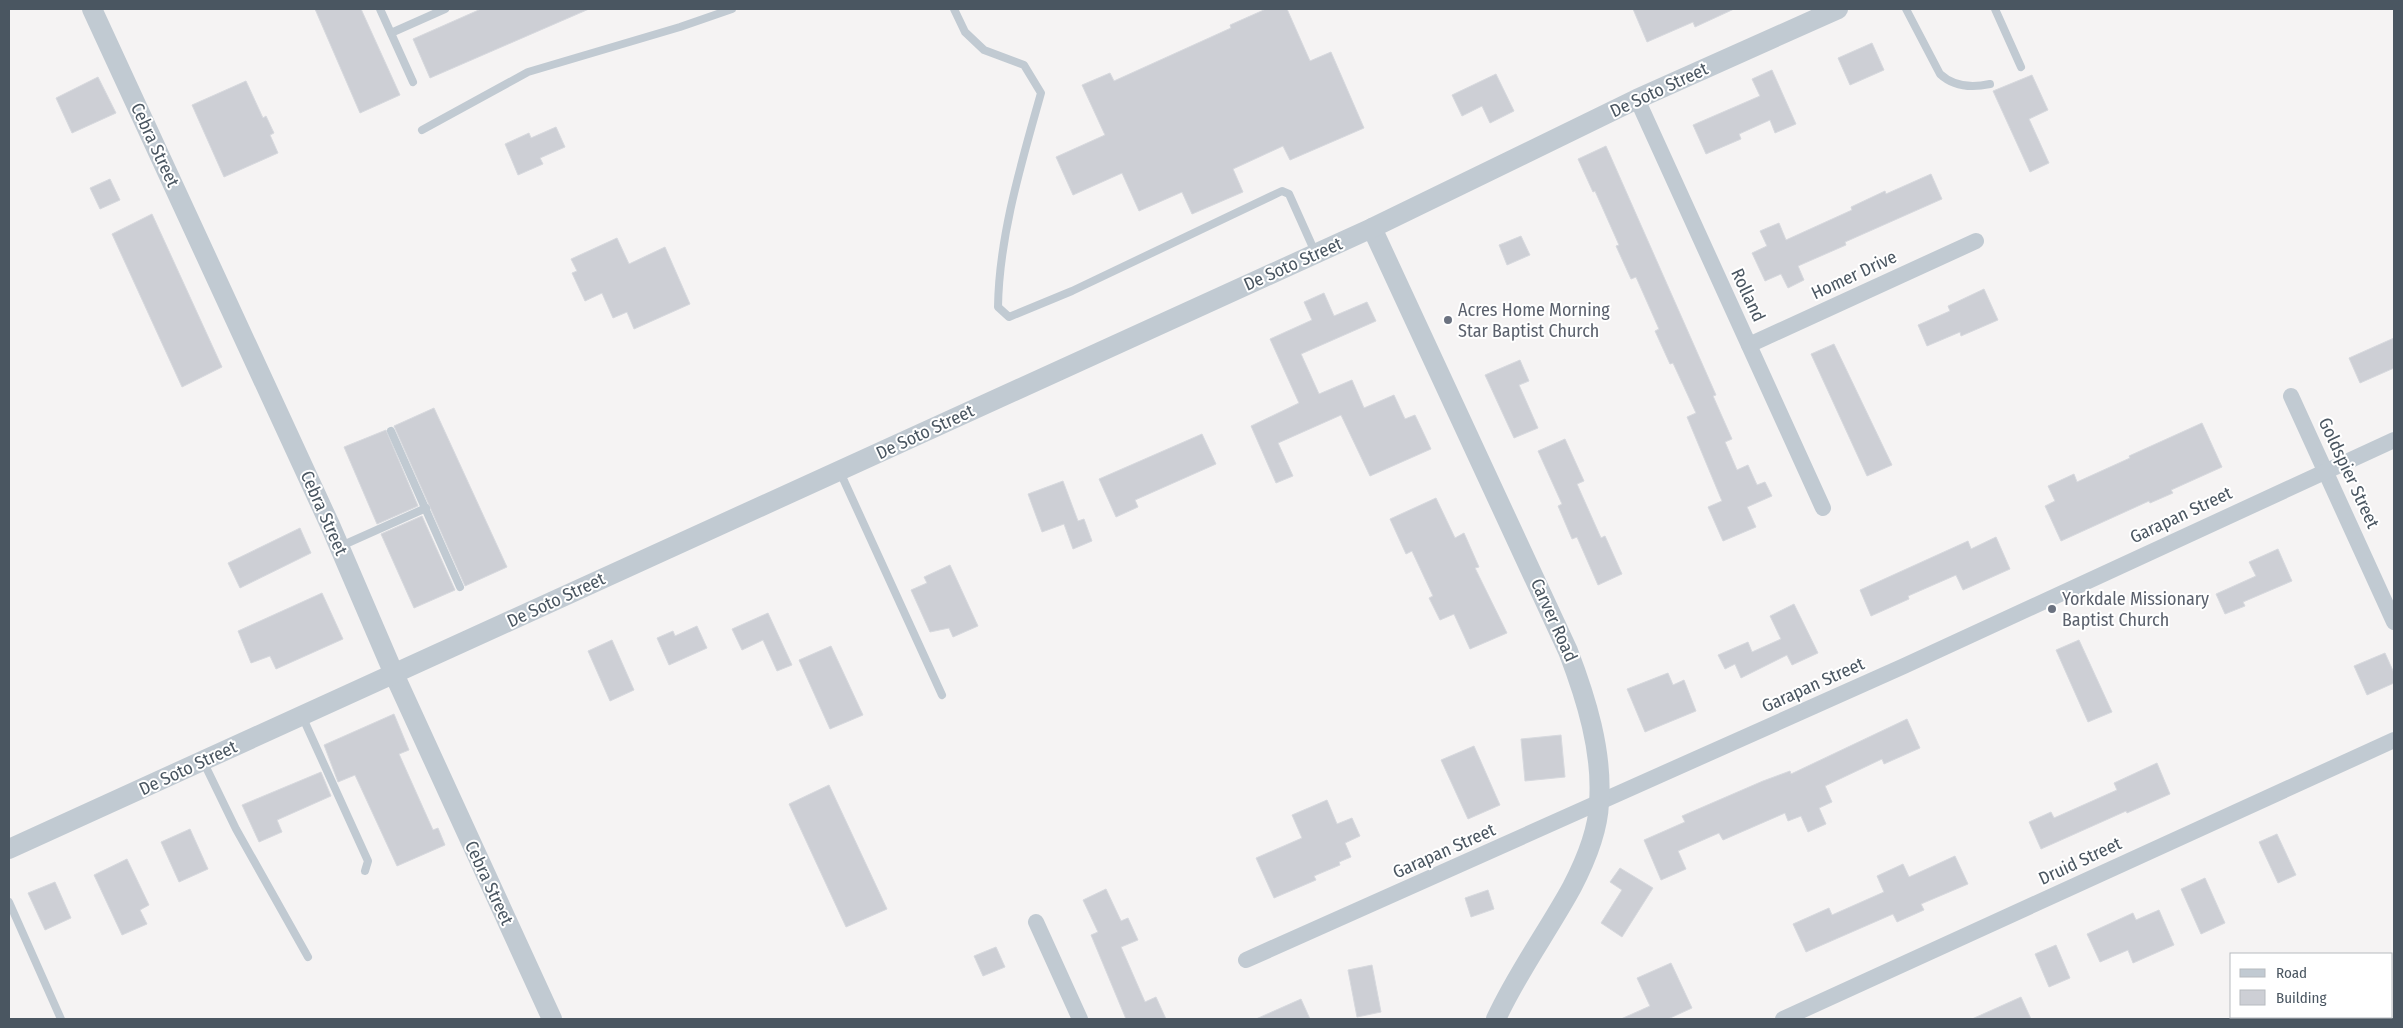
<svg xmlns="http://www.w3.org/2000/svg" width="2403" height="1028" viewBox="0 0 2403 1028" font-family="'Fira Sans Condensed',sans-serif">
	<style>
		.building { fill: #cdcfd5; stroke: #d7d9de }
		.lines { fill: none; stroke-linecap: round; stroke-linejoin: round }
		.service { stroke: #c1cad2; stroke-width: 8 }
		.minor { stroke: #c1cad2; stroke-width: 16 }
		.tertiary { stroke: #c1cad2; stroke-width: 20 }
		.worship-dot { fill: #6b7280; stroke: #fff; stroke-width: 2 }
		.labels { text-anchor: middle; stroke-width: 4; stroke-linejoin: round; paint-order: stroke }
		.street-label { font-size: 18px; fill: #4a5661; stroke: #fff }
		.worship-label { font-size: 18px; fill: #5b616d; stroke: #fff; text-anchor: start }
	</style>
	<rect width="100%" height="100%" fill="#f5f3f3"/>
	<g class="building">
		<path d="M315,9H361L400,95L360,113Z"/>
		<path d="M481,9H589L430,78L413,39Z"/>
		<path d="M1266,9H1287L1310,61L1331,52L1364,128L1290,160L1283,146L1233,169L1243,192L1192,214L1182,192L1139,211L1122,173L1073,195L1056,157L1105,135L1082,85L1110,73L1114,81L1231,28L1230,25Z"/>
		<path d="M1633,9H1734L1695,27L1693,22L1647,42Z"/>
		<path d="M1872,43L1884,70L1850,85L1838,58Z"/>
		<path d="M1772,70L1796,124L1775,133L1770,120L1739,134L1741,139L1706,154L1693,125L1760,96L1752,79Z"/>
		<path d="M1496,74L1514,111L1490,123L1482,106L1462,116L1452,95Z"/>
		<path d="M2032,75L2048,110L2029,119L2049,163L2030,172L1993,91Z"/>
		<path d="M98,77L116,113L72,133L56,98Z"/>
		<path d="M246,81L263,118L266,116L274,133L270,135L278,153L224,177L192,105Z"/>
		<path d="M556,127L565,147L540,158L543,164L518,175L505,144L529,133L531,138Z"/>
		<path d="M1606,146L1716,395L1713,396L1732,439L1725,442L1737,470L1748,465L1757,485L1765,482L1772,496L1747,507L1756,527L1723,541L1708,507L1722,501L1687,417L1696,413L1673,363L1670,364L1655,331L1659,329L1636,277L1631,279L1616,246L1619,245L1595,191L1593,192L1578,159Z"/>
		<path d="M1931,174L1942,199L1845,242L1846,245L1798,266L1804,280L1788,288L1781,274L1765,281L1752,253L1767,246L1760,231L1779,223L1786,240L1852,210L1851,207L1885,191L1886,194Z"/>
		<path d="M110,179L120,200L100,209L90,188Z"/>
		<path d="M152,214L222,367L182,387L112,234Z"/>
		<path d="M1521,236L1530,255L1507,265L1499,245Z"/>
		<path d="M617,238L629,264L665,247L690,304L634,329L627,312L613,318L602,293L585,301L572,273L577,271L571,259Z"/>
		<path d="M1984,289L1998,320L1961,336L1960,332L1927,346L1918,325L1950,311L1948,306Z"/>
		<path d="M1324,293L1334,316L1367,302L1376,321L1301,354L1319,394L1352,380L1364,408L1394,395L1405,419L1415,415L1431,449L1370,476L1341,415L1278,443L1293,476L1276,483L1251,426L1299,403L1270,339L1312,320L1304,302Z"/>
		<path d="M2394,338V368L2360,383L2349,358Z"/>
		<path d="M1834,344L1892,465L1867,476L1811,354Z"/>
		<path d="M1520,360L1529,381L1519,385L1538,428L1514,438L1485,375Z"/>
		<path d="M434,408L507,567L465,586L394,426Z"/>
		<path d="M2202,423L2222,467L2171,490L2173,493L2150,503L2149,501L2061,541L2045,506L2055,501L2048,486L2074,474L2077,482L2130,458L2129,456Z"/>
		<path d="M386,430L418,506L377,524L344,447Z"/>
		<path d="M1202,434L1216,464L1135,500L1138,507L1116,517L1099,479Z"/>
		<path d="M1565,439L1584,481L1577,484L1601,538L1605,536L1622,574L1598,585L1577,537L1572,539L1558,506L1562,504L1538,451Z"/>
		<path d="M1063,481L1078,521L1084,519L1092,541L1073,549L1064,524L1042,532L1028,494Z"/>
		<path d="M1436,498L1455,538L1464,533L1479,567L1475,568L1507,633L1470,649L1454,614L1440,620L1429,598L1433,596L1412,551L1406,554L1390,519Z"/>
		<path d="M422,516L455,590L414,608L381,534Z"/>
		<path d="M300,528L311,553L240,588L228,563Z"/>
		<path d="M1996,537L2010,569L1963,590L1956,575L1908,596L1909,599L1871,616L1860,590L1968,541L1971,549Z"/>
		<path d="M2278,549L2292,581L2243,602L2245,606L2225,614L2216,594L2256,576L2249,562Z"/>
		<path d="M950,565L978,626L953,637L949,628L930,632L911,590L927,583L924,577Z"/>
		<path d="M322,593L343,639L276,669L270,656L251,663L238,631Z"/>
		<path d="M1794,604L1818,653L1792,665L1787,655L1741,678L1735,664L1725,669L1718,655L1748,642L1752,652L1781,639L1770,616Z"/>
		<path d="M768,613L792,665L777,671L763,640L742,650L732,629Z"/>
		<path d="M697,626L707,648L669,665L657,638L673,631L675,636Z"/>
		<path d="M612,640L634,690L610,701L588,651Z"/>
		<path d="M2079,640L2112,712L2088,722L2056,650Z"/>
		<path d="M831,646L863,715L830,729L799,660Z"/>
		<path d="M2385,653L2394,673V683L2367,695L2354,666Z"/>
		<path d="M1668,673L1673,685L1684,680L1696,711L1645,732L1627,689Z"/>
		<path d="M394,714L409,750L399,754L433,830L438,828L445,845L397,866L355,775L338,782L324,745Z"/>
		<path d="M1907,719L1920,748L1884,764L1882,759L1825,786L1832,802L1819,808L1826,824L1808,832L1801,816L1788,821L1785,813L1723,840L1719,833L1678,851L1686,869L1661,880L1644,840L1685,822L1682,816L1763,781L1790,771L1791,774Z"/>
		<path d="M1561,735L1565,777L1525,781L1521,739Z"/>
		<path d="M1474,746L1500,805L1468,819L1441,760Z"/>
		<path d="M2157,763L2170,794L2127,813L2126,811L2041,849L2029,822L2051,812L2054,818L2117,790L2114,783Z"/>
		<path d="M321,772L331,796L277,820L282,832L259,842L242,805Z"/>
		<path d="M829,785L887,909L846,927L789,804Z"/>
		<path d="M1327,800L1337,824L1352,818L1360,836L1345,843L1351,857L1339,862L1340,865L1314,876L1316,880L1274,898L1256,858L1302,838L1292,815Z"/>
		<path d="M190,829L208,869L179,882L161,842Z"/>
		<path d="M2277,834L2296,875L2278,883L2259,842Z"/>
		<path d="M1955,856L1968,884L1921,904L1924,910L1897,922L1893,914L1806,952L1793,924L1829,908L1832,915L1884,892L1877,876L1903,864L1909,877Z"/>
		<path d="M127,859L149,905L140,910L147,924L122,935L94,875Z"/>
		<path d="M1620,868L1653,888L1622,937L1601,923L1622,890L1610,882Z"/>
		<path d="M2205,878L2225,923L2201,934L2181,889Z"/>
		<path d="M55,882L71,918L45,930L28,893Z"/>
		<path d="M1106,889L1121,921L1128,918L1138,940L1121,947L1145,1002L1156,997L1166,1019H1126L1091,935L1098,932L1083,900Z"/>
		<path d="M1488,890L1494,909L1471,917L1465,898Z"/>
		<path d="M2159,910L2174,945L2133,963L2128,950L2100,962L2087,934L2133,913L2136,920Z"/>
		<path d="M2056,945L2070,978L2049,987L2035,954Z"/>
		<path d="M996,947L1005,967L983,976L974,956Z"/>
		<path d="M1671,963L1692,1008L1668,1019H1621L1650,1006L1637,978Z"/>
		<path d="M1372,965L1381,1012L1357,1017L1348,970Z"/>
		<path d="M2021,997L2031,1019H1972Z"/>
		<path d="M1301,999L1310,1019H1256Z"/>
	</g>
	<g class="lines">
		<g class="service">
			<path d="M380,9L413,82"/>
			<path d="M954,9L965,32L984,50L1024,65L1041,93C1022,161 999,236 998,307L1009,317L1072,291L1282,191L1289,194L1315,252"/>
			<path d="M1906,9L1940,74C1954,87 1972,88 1990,84"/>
			<path d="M1995,9L2021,67"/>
			<path d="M391,33L445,9"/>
			<path d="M422,130L528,72L680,27L732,9"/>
			<path d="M391,431L460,587"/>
			<path d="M840,472L942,695"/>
			<path d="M341,546L426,508"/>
			<path d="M302,716L368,861L365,871"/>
			<path d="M203,761L236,829L308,957"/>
			<path d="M9,902L61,1019"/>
		</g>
		<g class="minor">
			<path d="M1637,99L1823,508"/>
			<path d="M1749,345L1976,241"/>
			<path d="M2291,396L2394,622"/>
			<path d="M1036,922L1080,1019"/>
			<path d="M1246,960L1904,666L2394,440"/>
			<path d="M1783,1019L2394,740"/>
		</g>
		<g class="tertiary">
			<path d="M92,9L330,525L394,674L552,1019"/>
			<path d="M1372,228L1568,651C1586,698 1603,752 1599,803C1598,831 1585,862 1572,887C1548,931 1517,973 1496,1019"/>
			<path d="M9,849L1372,228L1637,99L1838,9"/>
		</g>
	</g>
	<g class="worship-dot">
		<circle cx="1448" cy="320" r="5"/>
		<circle cx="2052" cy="609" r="5"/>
	</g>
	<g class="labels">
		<g class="street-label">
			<text transform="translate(1659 90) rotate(-25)" y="6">De Soto Street</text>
			<text transform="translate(155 145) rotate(65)" y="6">Cebra Street</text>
			<text transform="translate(1293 264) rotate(-24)" y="6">De Soto Street</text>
			<text transform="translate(1854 275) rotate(-25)" y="6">Homer Drive</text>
			<text transform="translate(1748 295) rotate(65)" y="6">Rolland</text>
			<text transform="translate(925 432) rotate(-25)" y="6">De Soto Street</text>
			<text transform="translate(2349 473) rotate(65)" y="6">Goldspier Street</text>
			<text transform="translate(324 513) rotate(66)" y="6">Cebra Street</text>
			<text transform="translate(2181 515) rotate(-25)" y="6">Garapan Street</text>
			<text transform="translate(556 600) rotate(-25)" y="6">De Soto Street</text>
			<text transform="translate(1554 620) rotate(66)" y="6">Carver Road</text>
			<text transform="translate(1813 685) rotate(-24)" y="6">Garapan Street</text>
			<text transform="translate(188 768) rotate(-25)" y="6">De Soto Street</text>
			<text transform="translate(1444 851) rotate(-24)" y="6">Garapan Street</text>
			<text transform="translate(2080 861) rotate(-25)" y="6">Druid Street</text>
			<text transform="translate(489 883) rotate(65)" y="6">Cebra Street</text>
		</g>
		<g class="worship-label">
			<text x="1458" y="316">Acres Home Morning<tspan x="1458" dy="21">Star Baptist Church</tspan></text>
			<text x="2062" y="605">Yorkdale Missionary<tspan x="2062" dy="21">Baptist Church</tspan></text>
		</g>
	</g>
	<rect width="2403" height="1028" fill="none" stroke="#4a5661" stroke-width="20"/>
	<rect x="2230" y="953" width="162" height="65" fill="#ffffff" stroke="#b7bbc0"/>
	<rect x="2240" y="969" width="25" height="8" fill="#c1cad2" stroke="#b7bbc0"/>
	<text x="2276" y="978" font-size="15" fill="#4a5661">Road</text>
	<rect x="2240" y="990" width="25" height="15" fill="#cdcfd5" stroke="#b7bbc0"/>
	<text x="2276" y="1003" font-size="15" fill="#4a5661">Building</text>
</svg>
